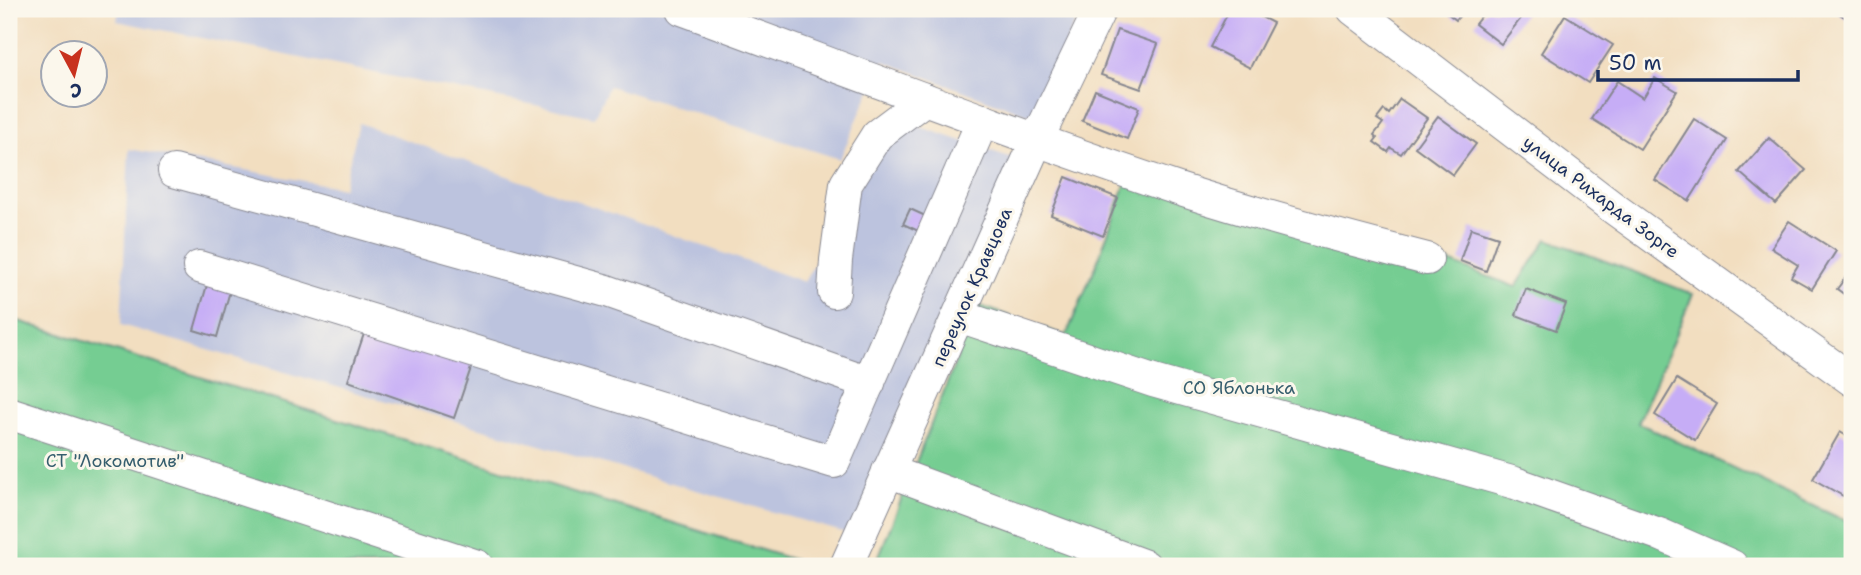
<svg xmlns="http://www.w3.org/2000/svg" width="1861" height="575" viewBox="0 0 1861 575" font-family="'Shantell Sans',sans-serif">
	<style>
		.industrial { fill: #bcc3de }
		.green { fill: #75cd92; stroke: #487e78; stroke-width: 2 }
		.building { fill: #c6adf6 }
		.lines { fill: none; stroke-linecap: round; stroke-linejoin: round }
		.minor-casing { stroke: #86868f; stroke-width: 34 }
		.minor { stroke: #fff; stroke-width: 32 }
		.labels { text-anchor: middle; stroke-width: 6; stroke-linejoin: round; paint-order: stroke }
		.street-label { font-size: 18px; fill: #1b2f5e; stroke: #fbf7ec }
		.park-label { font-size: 18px; fill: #365e6e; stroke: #fbf7ec }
	</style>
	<rect width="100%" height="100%" fill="#fbf7ec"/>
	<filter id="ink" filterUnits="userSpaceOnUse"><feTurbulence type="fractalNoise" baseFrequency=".0143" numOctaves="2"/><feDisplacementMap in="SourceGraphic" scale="14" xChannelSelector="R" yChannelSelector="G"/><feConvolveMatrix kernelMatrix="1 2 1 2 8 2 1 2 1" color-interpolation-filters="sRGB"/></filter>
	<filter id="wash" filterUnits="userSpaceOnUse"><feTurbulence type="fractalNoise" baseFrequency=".00686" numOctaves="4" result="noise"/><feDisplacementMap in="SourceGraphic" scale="28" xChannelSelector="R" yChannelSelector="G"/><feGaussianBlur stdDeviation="1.57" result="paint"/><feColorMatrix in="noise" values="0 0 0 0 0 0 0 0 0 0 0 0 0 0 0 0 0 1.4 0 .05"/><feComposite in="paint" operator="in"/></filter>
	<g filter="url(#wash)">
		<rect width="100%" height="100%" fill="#f2dec0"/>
		<g class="industrial">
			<path d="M119,9H1081L1034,117L883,61L840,159L609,86L594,117L117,21Z"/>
			<path d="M897,119L1021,161L853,535L121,325L129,149L343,188L359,123L804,282Z"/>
		</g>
		<g class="green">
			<path d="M1131,169L1430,255L1516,287L1547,239L1693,294L1638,423L1852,524V566H875L978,305L1066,336L1097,263Z"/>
			<path d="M9,318L794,560L806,566H9Z"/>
		</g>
		<g id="blocks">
			<g class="building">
				<path d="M1230,9H1246L1273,23L1250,68L1210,47Z"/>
				<path d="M1442,9H1465L1456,20Z"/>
				<path d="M1487,9H1528L1501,44L1475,24Z"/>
				<path d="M1832,9H1852V22Z"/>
				<path d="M1565,15L1613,45L1588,83L1541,53Z"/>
				<path d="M1117,30L1158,44L1141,89L1101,75Z"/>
				<path d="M1655,78L1677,91L1640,149L1592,119L1617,81L1643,98Z"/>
				<path d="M1095,90L1139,108L1127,139L1082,121Z"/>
				<path d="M1400,99L1427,118L1401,154L1391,148L1388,152L1374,142L1377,138L1374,135L1383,123L1377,119L1384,110L1389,114Z"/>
				<path d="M1438,116L1476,144L1453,175L1415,147Z"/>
				<path d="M1694,119L1727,140L1689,201L1655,180Z"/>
				<path d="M1769,138L1806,170L1776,204L1739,172Z"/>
				<path d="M1066,177L1118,198L1103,236L1051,215Z"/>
				<path d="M910,209L932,219L925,234L903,224Z"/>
				<path d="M1789,221L1836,251L1812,289L1791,277L1798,265L1771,248Z"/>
				<path d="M1471,228L1498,237L1486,271L1460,261Z"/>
				<path d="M1852,269V300L1837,289Z"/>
				<path d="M207,285L230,291L217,337L194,330Z"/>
				<path d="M1526,289L1566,304L1556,330L1516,315Z"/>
				<path d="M367,325L473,362L454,418L348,381Z"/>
				<path d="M1677,379L1717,404L1695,440L1655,415Z"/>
				<path d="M1840,432L1852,439V481L1843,496L1813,479Z"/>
			</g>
		</g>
	</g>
	<g filter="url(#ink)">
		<use href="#blocks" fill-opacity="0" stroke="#86868f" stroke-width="2"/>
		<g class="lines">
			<g class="minor-casing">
				<g id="minor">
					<path d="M682,9C848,70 1013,134 1181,190C1262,216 1345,238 1427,259"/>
					<path d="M1353,9L1612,207L1852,380"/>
					<path d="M174,171L607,291L869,383"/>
					<path d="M199,267L834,462L983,120"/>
					<path d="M834,292L836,260L846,184L877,135L925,99"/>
					<path d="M959,316L1153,381L1515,483L1659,534L1732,566"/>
					<path d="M9,413L477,566"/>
					<path d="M888,471L1145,566"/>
					<path d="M846,566L1037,140L1100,9"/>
				</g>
			</g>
			<use href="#minor" class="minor"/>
		</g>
	</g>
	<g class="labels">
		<g class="street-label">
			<text transform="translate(1601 197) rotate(37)" y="6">улица Рихарда Зорге</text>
			<text transform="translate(972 287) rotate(-66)" y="6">переулок Кравцова</text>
		</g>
		<g class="park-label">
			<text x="1239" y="394">СО Яблонька</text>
			<text x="115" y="467">СТ "Локомотив"</text>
		</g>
	</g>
	<rect width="1861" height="575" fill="none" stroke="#fbf7ec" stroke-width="35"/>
	<g transform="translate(74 74) rotate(173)"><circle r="33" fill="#fbf7ec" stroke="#a1a7b3" stroke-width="2"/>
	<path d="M0-5L12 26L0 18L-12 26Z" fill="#c8321e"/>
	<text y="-10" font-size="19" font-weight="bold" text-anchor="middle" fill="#1b2f5e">С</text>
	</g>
	<path d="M1598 70v10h200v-10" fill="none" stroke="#1b2f5e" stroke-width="3.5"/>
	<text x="1609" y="70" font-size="21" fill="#1b2f5e" stroke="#fbf7ec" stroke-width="5" paint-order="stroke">50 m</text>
</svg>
